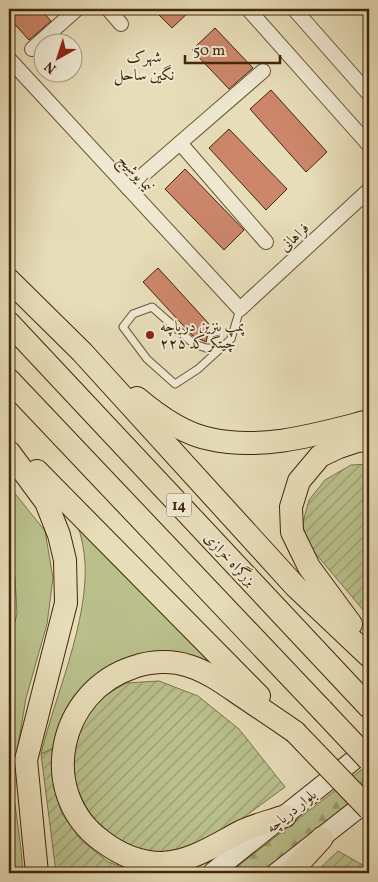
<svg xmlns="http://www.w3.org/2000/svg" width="378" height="882" viewBox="0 0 378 882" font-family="Vollkorn,Amiri,serif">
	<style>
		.grass { fill: #b9c08c; stroke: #7e734a }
		.forest { fill: url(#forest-firs); stroke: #7e734a }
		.garden { fill: url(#garden-furrows); stroke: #7e734a }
		.building { fill: #cc866b; stroke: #422609 }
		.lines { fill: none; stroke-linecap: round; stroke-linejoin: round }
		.service-casing { stroke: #6b5435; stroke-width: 9 }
		.minor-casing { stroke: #6b5435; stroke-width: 16 }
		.secondary-casing { stroke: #422609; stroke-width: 21 }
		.trunk-casing { stroke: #422609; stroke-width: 24 }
		.service { stroke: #efe9d2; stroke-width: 7 }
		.minor { stroke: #efe9d2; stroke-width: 14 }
		.secondary { stroke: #efe9d2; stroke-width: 19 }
		.trunk { stroke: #e7ddb9; stroke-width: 22 }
		.trunk-bridge-casing { stroke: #422609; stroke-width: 24; stroke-linecap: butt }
		.trunk-bridge { stroke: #e7ddb9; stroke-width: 22 }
		.poi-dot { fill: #8f2418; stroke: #efe9d2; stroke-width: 2 }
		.labels { text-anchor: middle; stroke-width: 4; stroke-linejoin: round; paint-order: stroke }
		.shield { fill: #efe9d2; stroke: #766045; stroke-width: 1 }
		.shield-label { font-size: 14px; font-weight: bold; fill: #422609 }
		.street-label { font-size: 15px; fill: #422609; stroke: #efe9d2 }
		.poi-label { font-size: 15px; fill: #422609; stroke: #efe9d2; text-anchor: start }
		.neighbourhood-label { font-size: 16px; fill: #422609; stroke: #efe9d2 }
	</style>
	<defs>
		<pattern id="forest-firs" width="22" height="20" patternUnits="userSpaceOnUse" patternTransform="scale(1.25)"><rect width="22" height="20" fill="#b9c08c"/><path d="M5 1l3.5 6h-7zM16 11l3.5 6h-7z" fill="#989c71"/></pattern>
		<pattern id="garden-furrows" width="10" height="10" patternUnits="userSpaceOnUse" patternTransform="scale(1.25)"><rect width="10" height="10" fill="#b9c08c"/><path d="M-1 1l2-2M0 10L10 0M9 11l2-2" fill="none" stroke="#989c71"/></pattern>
	</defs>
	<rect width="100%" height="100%" fill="#e7ddb9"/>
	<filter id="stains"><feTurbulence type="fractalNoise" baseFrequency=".004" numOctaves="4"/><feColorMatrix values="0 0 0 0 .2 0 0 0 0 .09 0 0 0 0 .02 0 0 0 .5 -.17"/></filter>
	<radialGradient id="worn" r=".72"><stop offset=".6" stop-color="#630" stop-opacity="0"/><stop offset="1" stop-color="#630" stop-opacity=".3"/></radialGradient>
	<g class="grass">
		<path d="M9,486L45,531L53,578L47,624L26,698L12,782L21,849L23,873H9V644L17,614L15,577L9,565Z"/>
		<path d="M71,508L249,693L182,658L76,697L64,714L52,749L41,754C56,691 97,604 82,541C80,530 74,519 71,508Z"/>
	</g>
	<path class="forest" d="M369,764V787L261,873H229Z"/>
	<g class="garden">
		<path d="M369,464V617L305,541L303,522L309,500L325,480L351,465Z"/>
		<path d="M159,681L198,696L239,729L285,787L225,831L192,848L153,853L132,848L111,836L94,822L73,782V754L83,722L101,698L126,683Z"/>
		<path d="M52,749L54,788L62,814L81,840L108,862L139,873H56L41,754Z"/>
		<path d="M338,851L368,868L369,873H315Z"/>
	</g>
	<g class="building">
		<path d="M9,9H40L51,21L29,40L9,18Z"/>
		<path d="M153,9H192L172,28Z"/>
		<path d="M215,28L253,68L229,89L192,50Z"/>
		<path d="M271,90L327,152L306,172L250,109Z"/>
		<path d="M229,129L287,189L266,210L209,148Z"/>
		<path d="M185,169L244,230L224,250L165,189Z"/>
		<path d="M158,268L210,325L206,342L193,336L143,282Z"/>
	</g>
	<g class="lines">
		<g class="service-casing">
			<path id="service" d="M221,348H206L194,344L152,307L133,314L123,327L147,359L175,384L198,369L231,339L240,309"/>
		</g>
		<g class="minor-casing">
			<g id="minor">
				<path d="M108,9L121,24"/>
				<path d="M248,9L369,145"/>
				<path d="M294,9L369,94"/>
				<path d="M32,49L77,9"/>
				<path d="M9,59L240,309L369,190"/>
				<path d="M180,143L266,242"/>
				<path d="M128,188L263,71"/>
			</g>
		</g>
		<g class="secondary-casing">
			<g id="secondary">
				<path d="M212,873L369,748"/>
				<path d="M276,873L369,800"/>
			</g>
		</g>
		<g class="trunk-casing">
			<g id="trunk">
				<path d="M9,280L82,352L295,586L369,656"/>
				<path d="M9,323L369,707"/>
				<path d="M9,380L322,710"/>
				<path d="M137,398C157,415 184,434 210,439C263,451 318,434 369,421"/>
				<path d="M9,452L46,502L59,535L65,560L66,603L26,760L37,873"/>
				<path d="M37,471L259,696"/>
				<path d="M351,624L309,567L292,532L291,507L299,481L320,456L339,447L357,441L369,440"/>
				<path d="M285,816C271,821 255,825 242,831C217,844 191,862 162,863C140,863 119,854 102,841C36,793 58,691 134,667C151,661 172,660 189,666C208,672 223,683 239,694C257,706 276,719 295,732"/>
				<path d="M290,873L322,838"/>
			</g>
		</g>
		<use href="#service" class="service"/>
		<use href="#minor" class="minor"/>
		<use href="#secondary" class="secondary"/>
		<use href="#trunk" class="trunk"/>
		<g class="trunk-bridge-casing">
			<g id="trunk-bridge">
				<path d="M322,710L369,760"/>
				<path d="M295,732L369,809"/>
			</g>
		</g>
		<use href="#trunk-bridge" class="trunk-bridge"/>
	</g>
	<circle class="poi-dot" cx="150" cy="335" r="5"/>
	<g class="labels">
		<rect class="shield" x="166.5" y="493.5" width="25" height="23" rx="4"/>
		<g class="shield-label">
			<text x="179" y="510">14</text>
		</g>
		<g class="street-label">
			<text transform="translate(136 173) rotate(47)" y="5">نیما یوشیج</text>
			<text transform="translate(294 237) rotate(-43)" y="5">فراهانی</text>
			<text transform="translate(230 559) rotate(47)" y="5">بزرگراه خرازی</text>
			<text transform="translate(291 811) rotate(-39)" y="5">بلوار دریاچه</text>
		</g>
		<g class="poi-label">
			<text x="160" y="331">پمپ بنزین دریاچه<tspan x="160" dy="17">چیتگر کد ۲۲۵</tspan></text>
		</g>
		<g class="neighbourhood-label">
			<text x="144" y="62">شهرک<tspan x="144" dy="18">نگین ساحل</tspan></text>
		</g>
	</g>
	<rect width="378" height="882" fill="none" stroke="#e7ddb9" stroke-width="30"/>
	<rect x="10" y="10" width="358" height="862" fill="none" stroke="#422609" stroke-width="2.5"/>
	<rect x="15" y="15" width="348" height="852" fill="none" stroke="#422609"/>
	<g transform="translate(58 58) rotate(219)"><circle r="24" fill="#efe9d2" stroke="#aa9b82"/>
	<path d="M0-4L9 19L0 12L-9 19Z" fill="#8f2418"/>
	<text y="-8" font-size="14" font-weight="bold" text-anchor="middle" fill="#422609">N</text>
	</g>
	<path d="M185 55v8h95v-8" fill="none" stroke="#422609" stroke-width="2.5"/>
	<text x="193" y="55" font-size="15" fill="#422609" stroke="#efe9d2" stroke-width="4" paint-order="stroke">50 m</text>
	<rect width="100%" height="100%" filter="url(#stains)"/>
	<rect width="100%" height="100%" fill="url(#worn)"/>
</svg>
